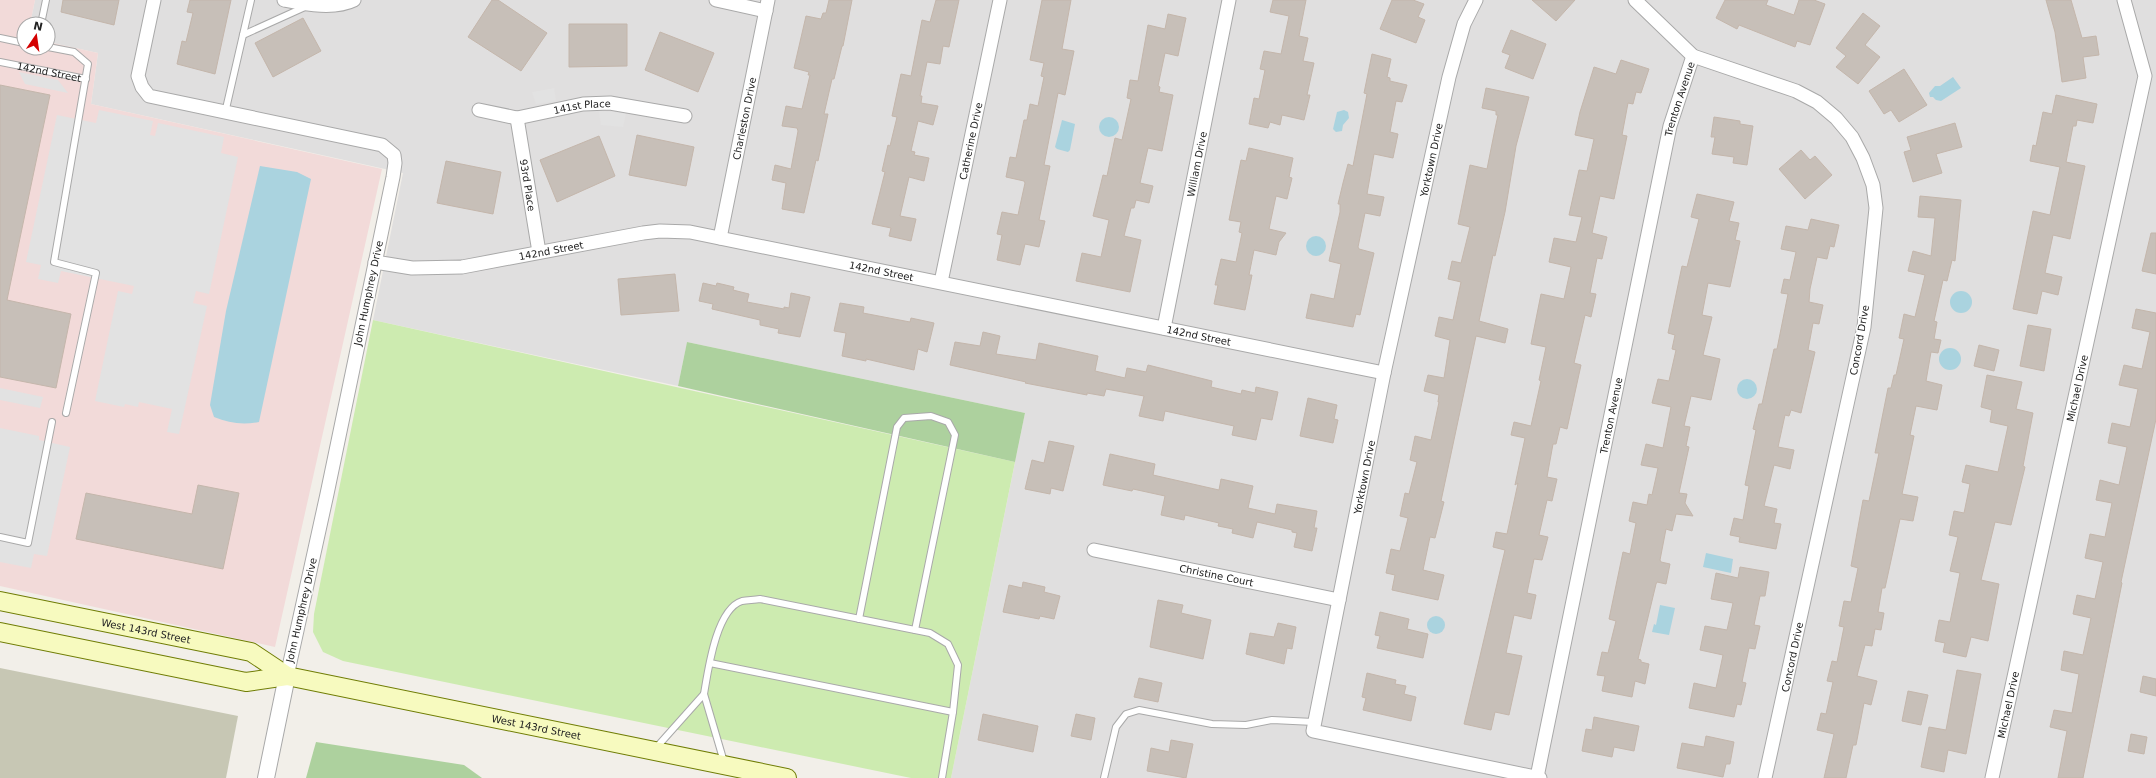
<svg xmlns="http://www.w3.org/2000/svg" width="2156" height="778" viewBox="0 0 2156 778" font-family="'DejaVu Sans',sans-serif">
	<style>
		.residential { fill: #e0dfdf }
		.commercial { fill: #f2dad9 }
		.construction { fill: #c7c7b4 }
		.grass { fill: #cdebb0 }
		.forest { fill: #add19e }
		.parking { fill: #e2e2e2 }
		.water { fill: #aad3df }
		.building { fill: #c7bfb8; stroke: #c4b6ab }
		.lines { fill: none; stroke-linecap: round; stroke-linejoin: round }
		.service-casing { stroke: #a9a9a9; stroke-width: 8 }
		.minor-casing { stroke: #a9a9a9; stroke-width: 15 }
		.tertiary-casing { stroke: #a9a9a9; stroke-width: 18 }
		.secondary-casing { stroke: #707d05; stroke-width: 20 }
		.service { stroke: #fff; stroke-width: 6 }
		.minor { stroke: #fff; stroke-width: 13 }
		.tertiary { stroke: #fff; stroke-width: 16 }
		.secondary { stroke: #f7fabf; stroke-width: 18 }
		.labels { text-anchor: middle; stroke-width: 3; stroke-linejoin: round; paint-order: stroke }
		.street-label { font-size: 10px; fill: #222; stroke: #fff }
	</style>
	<rect width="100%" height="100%" fill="#f2efe9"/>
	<path class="residential" d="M35,0H2156V778H951L1025,413L687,342L678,386L373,320L403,173L91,104L98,53L48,42V24H30Z"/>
	<path class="commercial" d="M0,0H35L30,24H24V48H48V42L98,53L91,104L382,169L275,647L0,586Z"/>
	<path class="construction" d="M0,668L238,716L226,778H0Z"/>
	<path class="grass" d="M373,320L1015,462L951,778H911L343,661L323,652L313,632L314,614Z"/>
	<g class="forest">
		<path d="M687,342L1025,413L1015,462L678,386Z"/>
		<path d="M316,742L464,765L482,778H306Z"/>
	</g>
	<g class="parking">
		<path d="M19,72L58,80L68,93L25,84Z"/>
		<path d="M554,88L556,101L536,104L532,92Z"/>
		<path d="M99,110L153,121L150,135L155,136L158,123L224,137L221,153L238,157L209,294L196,291L193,303L207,306L179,434L167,432L172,409L139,402L138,407L125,404L124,407L95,401L118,291L132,294L134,286L61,271L58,283L38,279L41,265L26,262L57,115L96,123Z"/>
		<path d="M599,111L626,113L623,127L601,125Z"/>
		<path d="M0,388L43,397L40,408L0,400Z"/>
		<path d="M0,428L39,436V440L70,447L47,556L34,554L31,568L0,562Z"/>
	</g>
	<g class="water">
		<path d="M1953,77L1961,88L1941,101L1936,100L1933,97H1930L1929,93L1935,86H1940Z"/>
		<path d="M1344,110L1348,112L1349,118L1343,125L1342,131L1336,132L1333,129L1337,112Z"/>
		<circle cx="1109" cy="127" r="10"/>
		<path d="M1062,120L1075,124L1070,150L1068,152L1057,149L1055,147Z"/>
		<path d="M260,166L297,172L311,179L259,422C242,425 229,423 214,417L210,405L226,311Z"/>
		<circle cx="1316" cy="246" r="10"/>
		<circle cx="1961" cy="302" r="11"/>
		<circle cx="1950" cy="359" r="11"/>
		<circle cx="1747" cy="389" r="10"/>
		<path d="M1706,553L1733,559L1731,573L1703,567Z"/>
		<path d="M1660,605L1675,608L1669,635L1652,632L1654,624L1656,625Z"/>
		<circle cx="1436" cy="625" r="9"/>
	</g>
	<g class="building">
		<path d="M63,0H119L114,25L61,12Z"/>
		<path d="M190,0H231L215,74L177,64L182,41L186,42L193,13L187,12Z"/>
		<path d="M492,0H498L547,33L521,71L468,37Z"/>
		<path d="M829,0H852L843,46H842L834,79H832L824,114H828L818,161L816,160L804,213L782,209L786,183L772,180L775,165L791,169L798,131L797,128L782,126L786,106L802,109L810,75H808L809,72L794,68L806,16L821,19L823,13H826Z"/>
		<path d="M936,0H959L949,47L943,46L940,64L927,62L920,96H922L921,103L938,106L933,125L918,121L911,151L915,152L914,155L929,158L924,181L909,177L900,216L916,219L911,241L889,236L891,228L872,224L885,172L882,171L888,145L890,146L897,117L892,116L901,74L911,76L922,20L930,22Z"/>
		<path d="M1042,0H1071L1062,49L1074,51L1065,95L1058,93L1044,165L1050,166L1039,220L1045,221L1039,247L1025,244L1020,265L997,260L1002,235L997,234L1002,212L1018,215L1025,183L1024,181L1006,177L1010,157L1016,158L1024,120H1027L1030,104L1038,106L1044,77L1041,76L1044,63L1030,60Z"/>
		<path d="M1273,0H1306L1299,36L1308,38L1303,61L1314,63L1307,95H1310L1304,120L1282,115L1280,125L1270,122L1268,128L1249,124L1254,98L1259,99L1265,70L1260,69L1264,51L1281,54L1289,16L1270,12Z"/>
		<path d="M1392,0H1413L1424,4L1418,17L1425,20L1416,43L1380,29Z"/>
		<path d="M1532,0H1575L1556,21Z"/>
		<path d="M1725,0H1768L1766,5L1794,15L1799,0H1814L1825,4L1810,45L1797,41L1795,47L1739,25L1737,29L1716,18Z"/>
		<path d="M2046,0H2071L2082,38L2096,36L2099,55L2083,57L2086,78L2062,82L2055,32Z"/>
		<path d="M1863,13L1880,26L1865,45L1880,57L1858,84L1836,67L1846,56L1836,48Z"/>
		<path d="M1168,14L1186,18L1178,56L1165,53L1158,86L1160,87L1159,92L1173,95L1162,151L1148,148L1140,183L1153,186L1149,203L1136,200L1134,208H1131L1124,236L1141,240L1130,292L1076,281L1082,253L1101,257L1109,220L1093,216L1103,175L1107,176L1115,138L1122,140L1131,99L1127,98L1130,80L1138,81L1148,25L1165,29Z"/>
		<path d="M303,18L321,51L273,77L255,43Z"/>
		<path d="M569,24H627V66L569,67Z"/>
		<path d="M1511,30L1546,44L1533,79L1505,68L1510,55L1502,52Z"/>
		<path d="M660,32L714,53L698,92L645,70Z"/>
		<path d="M1372,54L1391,59L1387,77L1390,78V81L1407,85L1402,102L1396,101L1390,132L1398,134L1393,158L1374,154L1367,194L1384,197L1380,216L1365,213L1358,247L1359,249L1374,253L1360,315L1356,314L1353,327L1306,318L1311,294L1334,299L1341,264L1329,261L1340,212V204H1338L1343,183L1348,164L1353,166L1367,94L1364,93Z"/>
		<path d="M1621,60L1649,69L1641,93L1636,92L1633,104L1628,103L1622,135L1627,136L1614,199L1600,196L1592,233L1607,237L1602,259L1597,258L1590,293L1596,294L1591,317L1585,315L1574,363L1581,365L1567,429L1560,427L1556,444H1553L1547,477L1557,479L1552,501L1547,500L1539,535L1548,537L1542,560L1534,559L1527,593L1536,595L1531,619L1514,615L1506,653L1522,656L1509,715L1495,712L1491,730L1464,724L1505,550L1493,547L1496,532L1507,534L1518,483L1515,485L1525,438L1511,435L1514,422L1531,426L1541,381L1539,380L1546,347L1531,344L1541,294L1564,299L1571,267L1549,262L1554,238L1576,242L1582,217L1569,215L1579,170L1587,171L1594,139L1575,135L1580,112L1594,67L1616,74Z"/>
		<path d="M1904,69L1927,105L1899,122L1891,110L1884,114L1869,91Z"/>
		<path d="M0,85L50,95L7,300L71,314L56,388L0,377Z"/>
		<path d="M1486,88L1529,97L1516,146L1505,212L1495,256L1493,255L1479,321L1508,329L1505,343L1476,336L1441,501L1444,502L1435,538L1430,537L1423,570L1444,575L1438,600L1392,590L1395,575L1386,573L1391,549L1400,551L1408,518L1400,516L1405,493L1409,494L1417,462L1410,460L1415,436L1431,440L1439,402H1438L1439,395L1424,391L1428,375L1444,378L1450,340L1435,336L1439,317L1453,320L1461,282L1448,279L1452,261L1461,263L1470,227L1458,224L1470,165L1487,169L1495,129L1498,115H1496V111L1482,108Z"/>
		<path d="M2056,95L2097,104L2093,123L2077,120L2076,126H2073L2066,162L2085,166L2070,239L2053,235L2045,273L2062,277L2058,295L2042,291L2037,314L2013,309L2033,211L2050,215L2060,167L2030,161L2033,145L2036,146L2043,112L2052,114Z"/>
		<path d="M1714,117L1740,121V124L1753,126L1747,165L1733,163L1734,157L1712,154L1715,137H1711Z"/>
		<path d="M1955,123L1962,147L1936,154L1942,173L1913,182L1904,152L1911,150L1907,137Z"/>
		<path d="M637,135L694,147L686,186L629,175Z"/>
		<path d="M599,136L615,176L557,202L540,160Z"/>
		<path d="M1249,148L1293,158L1289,177L1292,178L1287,199L1276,196L1269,229L1286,233L1279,242L1276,255L1254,250L1249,275H1252L1245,310L1214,304L1218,285H1215L1221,259L1236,262L1242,233L1239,232L1241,222L1229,220L1241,160L1246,161Z"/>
		<path d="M1801,150L1810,160L1815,156L1832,175L1805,199L1779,169Z"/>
		<path d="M446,161L501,172L493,214L437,203Z"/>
		<path d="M1697,194L1734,202L1729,221L1739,223L1735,240L1740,241L1730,287L1708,283L1702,315L1712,317L1703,355L1720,359L1711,400L1691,396L1684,426L1690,427L1686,446L1689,447L1679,493L1687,494L1685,503L1693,516L1676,514L1672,531L1666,529L1660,560L1661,562L1670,564L1666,584L1657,582L1656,584L1638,659L1641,660V662L1649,664L1645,684L1635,681L1632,697L1602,691L1605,676L1597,675L1602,652L1608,653L1616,621L1609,619L1623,552L1630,554L1636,523L1629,521L1633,502L1647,505L1649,494L1652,495L1658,468L1641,465L1646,444L1663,448L1671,407L1652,403L1658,379L1669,381L1676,350L1672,349L1675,335L1668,333L1682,266L1687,267L1699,219L1691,217Z"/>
		<path d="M1920,196L1961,200L1955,261L1952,260L1947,281L1943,280L1934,321L1937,322L1934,339L1941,340L1938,353L1931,352L1926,381L1942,385L1937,410L1916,406L1910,435L1914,436L1902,494L1918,497L1913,521L1900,519L1885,588H1882L1878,612L1884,613L1881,630L1875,629L1872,646L1865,645L1857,676L1877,681L1871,705L1864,703L1856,745H1853L1846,778H1824L1834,734L1817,730L1821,713L1826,714L1833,682L1827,681L1832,661L1837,662L1844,627L1839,626L1844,601L1851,602L1858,568L1851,566L1863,500L1869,501L1879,453H1875L1888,388H1891L1894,375H1896L1904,339L1899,338L1904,314L1915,317L1925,275L1908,271L1913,251L1931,256L1935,218L1918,217Z"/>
		<path d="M1811,219L1839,225L1834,247L1830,246L1827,259L1817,257L1810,289L1809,302L1823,305L1819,324L1813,323L1808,350L1815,352L1801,413L1791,410L1789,416L1785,415L1778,447L1794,450L1790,469L1774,465L1764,506L1777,509L1774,523L1781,524L1776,549L1739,542L1740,537L1730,535L1734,518L1743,520L1749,486L1745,485L1756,430L1753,429L1759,404H1762L1774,349H1777L1788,294L1781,293L1784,279L1790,280L1796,252L1781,249L1786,226L1808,230Z"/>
		<path d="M2151,233H2156V274L2142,271Z"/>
		<path d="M675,274L679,311L621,315L618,279Z"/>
		<path d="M703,283L716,286L717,283L734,287L733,290L749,294L747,302L784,309V307L789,308L791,293L810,297L800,337L778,333L779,329L760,325V320L712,309L713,304L699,301Z"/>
		<path d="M840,303L864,307L863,313L910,322L911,318L934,323L927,352L918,349L914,370L866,359V361L842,356L846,333L834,331Z"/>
		<path d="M2136,309L2156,313V419L2121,582L2122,583L2083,778H2058L2067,731L2050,727L2054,710L2072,713L2079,674L2061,670L2064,651L2083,655L2091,618L2073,614L2077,595L2095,599L2103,562L2085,558L2090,534L2105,537L2112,503L2096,500L2100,480L2119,485L2127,447L2108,443L2112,423L2130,427L2138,389L2119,385L2124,365L2142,369L2150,332L2132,328Z"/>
		<path d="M2028,325L2051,329L2044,371L2020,366Z"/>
		<path d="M983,332L1000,336L996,354L1036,360L1039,343L1098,356L1095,371L1125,378L1127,368L1146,372L1148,365L1212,381L1211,387L1241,394L1242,390L1255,393L1256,387L1278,392L1272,420L1261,418L1256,440L1232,435L1234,426L1165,411L1163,421L1139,416L1144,396L1106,389L1104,396L1087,393V395L1025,383L1026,382L950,365L955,342L980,346Z"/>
		<path d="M1979,345L1999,350L1994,371L1974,366Z"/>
		<path d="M1987,375L2022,382L2016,409L2033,413L2023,466L2025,467L2011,525L1995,522L1981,580L1999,584L1988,641L1971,637L1966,657L1943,652L1945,643L1935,641L1939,620L1950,622L1960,573L1950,571L1958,537L1949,535L1954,511L1964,513L1970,484L1962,482L1966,465L1998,472L2008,426L1990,422L1992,410L1981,407Z"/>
		<path d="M1308,398L1337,405L1334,419L1338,420L1333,443L1300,436Z"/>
		<path d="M1049,441L1074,446L1063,491L1051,488L1050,494L1025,489L1032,460L1044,463Z"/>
		<path d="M1110,454L1155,464L1153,475L1219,490L1221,479L1253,486L1248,508L1275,514L1277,504L1317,511L1314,528H1317L1312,551L1294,547L1297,533L1292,532V530L1257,522L1253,538L1232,533L1233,529L1218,526L1219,523L1185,515L1184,520L1161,515L1165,496L1133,489L1132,491L1103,485Z"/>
		<path d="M198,485L239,493L223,569L76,539L86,493L192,514Z"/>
		<path d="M1740,567L1769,572L1765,596H1760L1754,625L1760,626L1755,649L1749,648L1742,682L1746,683L1741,705L1737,704L1734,717L1689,708L1694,683L1716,688L1723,655L1700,650L1705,626L1727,630L1733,603L1711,599L1716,573L1738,578Z"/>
		<path d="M1023,582L1045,587L1044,592L1060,596L1054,619L1040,616L1039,619L1003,612L1009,585L1022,588Z"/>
		<path d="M1158,600L1183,605L1181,613L1211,620L1203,659L1150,647Z"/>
		<path d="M1380,612L1409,619L1407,629L1428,634L1423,658L1377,648L1380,636L1375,635Z"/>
		<path d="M1278,623L1296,627L1292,649L1287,648L1284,664L1246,654L1250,633L1274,637Z"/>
		<path d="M1957,670L1981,674L1966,754L1948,750L1944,772L1921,767L1929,727L1946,730Z"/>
		<path d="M1367,673L1396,680L1395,684L1406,686L1404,694L1416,697L1411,721L1363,710L1366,698L1362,697Z"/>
		<path d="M2143,676L2156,679V696L2140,692Z"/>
		<path d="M1139,678L1162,683L1158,702L1134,697Z"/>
		<path d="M1908,691L1928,695L1921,725L1902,721Z"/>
		<path d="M983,714L1038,726L1033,752L978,740Z"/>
		<path d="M1076,714L1095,718L1091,740L1071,736Z"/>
		<path d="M1594,717L1639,726L1634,751L1614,747L1612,757L1582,751L1586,729L1592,730Z"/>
		<path d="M2131,734L2147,737L2144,754L2128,751Z"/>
		<path d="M1706,736L1734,742L1730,764H1726L1723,777L1677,768L1682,743L1704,747Z"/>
		<path d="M1171,740L1193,744L1186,778L1147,771L1151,748L1169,752Z"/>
	</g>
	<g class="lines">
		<g class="service-casing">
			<g id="service">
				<path d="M41,24L46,0"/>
				<path d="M243,35L307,6"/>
				<path d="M0,38L24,43"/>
				<path d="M48,47L74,52L88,64L54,262L96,273L66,413"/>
				<path id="s1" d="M0,62L86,79"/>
				<path d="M225,113L251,0"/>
				<path d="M0,537L28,543L52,422"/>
				<path d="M859,619L897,427L904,418L931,416L948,422L955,435L915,630"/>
				<path d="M710,663L953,712"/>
				<path d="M704,694C708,671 716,609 742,601C748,600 754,600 760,599L930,633L948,644L958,665L953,712L942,778"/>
				<path d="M655,749L704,694L724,762"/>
				<path d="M1104,778L1116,727L1126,714L1139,710L1212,724L1246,725L1272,720L1314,722"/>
			</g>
		</g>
		<g class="minor-casing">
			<g id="minor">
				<path d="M154,0L138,76L142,87L149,96L382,145L394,155L395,163L393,177L327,494L287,676"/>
				<path d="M284,0C305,4 334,10 354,0"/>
				<path d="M716,0L766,11"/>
				<path d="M1476,0L1464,24L1449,77L1384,373L1313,731L1540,778"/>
				<path d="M1635,0L1693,56L1796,91L1817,102L1836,118L1852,137L1863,158L1873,185L1876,208L1864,327L1765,778"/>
				<path id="s2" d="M479,110L517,118L583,104L610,103L685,116"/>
				<path id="s3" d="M517,118L539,252"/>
				<path id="s4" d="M720,238L768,0"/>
				<path id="s5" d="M375,262L412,268L462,267L643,233L660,231L690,232L1384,373"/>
				<path id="s6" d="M941,282L1000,0"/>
				<path id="s7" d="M1164,328L1229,0"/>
				<path id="s8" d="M1094,550L1339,600"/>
				<path id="s9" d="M1537,777L1670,126L1693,56"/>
				<path id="s10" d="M1992,778L2145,76L2124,0"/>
			</g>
		</g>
		<g class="tertiary-casing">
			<path id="tertiary" d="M266,778L287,676"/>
		</g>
		<g class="secondary-casing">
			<g id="secondary">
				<path id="s11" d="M0,601L251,652L287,676"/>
				<path id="s12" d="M0,632L246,682L287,676L787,778"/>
			</g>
		</g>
		<use href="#service" class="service"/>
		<use href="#minor" class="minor"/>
		<use href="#tertiary" class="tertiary"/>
		<use href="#secondary" class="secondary"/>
	</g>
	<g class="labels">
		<g class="street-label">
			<text dy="4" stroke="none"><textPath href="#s1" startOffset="50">142nd Street</textPath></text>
			<text dy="4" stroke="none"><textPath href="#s9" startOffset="693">Trenton Avenue</textPath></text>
			<text dy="4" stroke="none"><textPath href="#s2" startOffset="105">141st Place</textPath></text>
			<text dy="4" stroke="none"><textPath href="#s4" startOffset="122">Charleston Drive</textPath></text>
			<text dy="4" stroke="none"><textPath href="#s6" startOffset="144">Catherine Drive</textPath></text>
			<text transform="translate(1431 160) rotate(-78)" y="4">Yorktown Drive</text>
			<text dy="4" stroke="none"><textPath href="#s7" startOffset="167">William Drive</textPath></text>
			<text dy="4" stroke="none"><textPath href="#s3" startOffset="68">93rd Place</textPath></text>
			<text dy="4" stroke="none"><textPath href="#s5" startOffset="178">142nd Street</textPath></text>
			<text dy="4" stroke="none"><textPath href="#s5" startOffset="514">142nd Street</textPath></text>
			<text transform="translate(368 293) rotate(-78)" y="4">John Humphrey Drive</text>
			<text dy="4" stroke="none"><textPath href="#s5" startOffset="838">142nd Street</textPath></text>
			<text transform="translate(1859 340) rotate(-80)" y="4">Concord Drive</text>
			<text dy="4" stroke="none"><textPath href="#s10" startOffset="399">Michael Drive</textPath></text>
			<text dy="4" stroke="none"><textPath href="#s9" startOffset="369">Trenton Avenue</textPath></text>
			<text transform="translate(1364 477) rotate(-79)" y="4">Yorktown Drive</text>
			<text dy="4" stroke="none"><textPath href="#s8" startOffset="125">Christine Court</textPath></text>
			<text transform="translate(301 610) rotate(-77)" y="4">John Humphrey Drive</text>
			<text dy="4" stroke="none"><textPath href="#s11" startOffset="149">West 143rd Street</textPath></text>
			<text transform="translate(1792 657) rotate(-78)" y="4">Concord Drive</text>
			<text dy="4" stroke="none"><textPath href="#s10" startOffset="75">Michael Drive</textPath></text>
			<text dy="4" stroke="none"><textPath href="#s12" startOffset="547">West 143rd Street</textPath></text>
		</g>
	</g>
	<g transform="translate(36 36) rotate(13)"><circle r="19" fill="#ffffff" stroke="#a7a7a7"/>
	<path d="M0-3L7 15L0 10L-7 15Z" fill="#d40000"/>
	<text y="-6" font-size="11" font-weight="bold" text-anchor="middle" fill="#222222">N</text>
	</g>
</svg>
